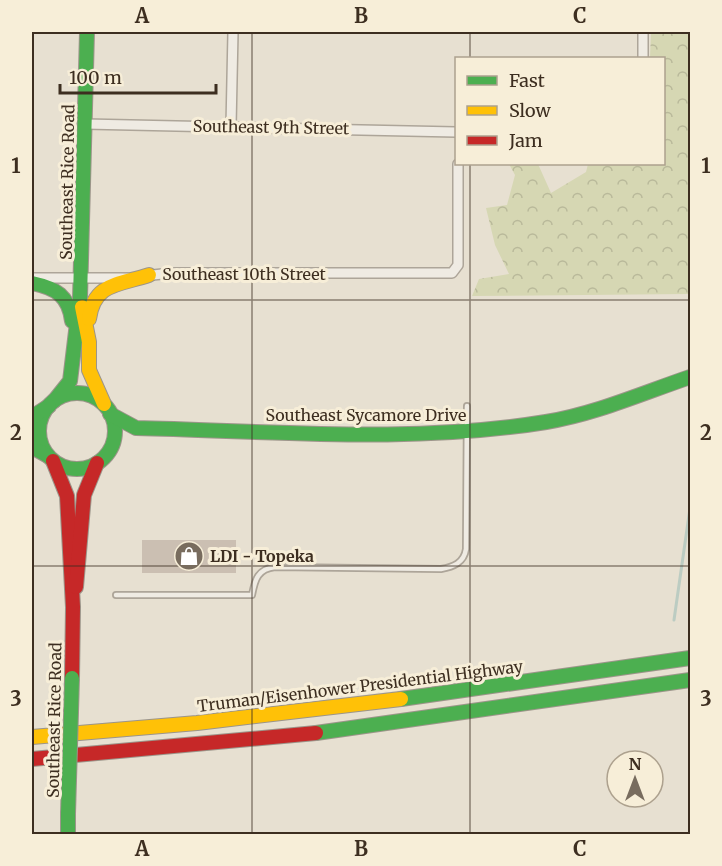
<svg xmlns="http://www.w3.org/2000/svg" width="722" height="866" viewBox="0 0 722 866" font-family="Merriweather,serif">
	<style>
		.forest { fill: url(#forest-crowns) }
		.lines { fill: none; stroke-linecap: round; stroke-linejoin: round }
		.stream { stroke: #bcccc2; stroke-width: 3 }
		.building { fill: #cbbfb2 }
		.lane-casing { stroke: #ada599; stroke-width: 8 }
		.street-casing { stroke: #ada599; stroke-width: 12 }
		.fast-casing { stroke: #9c958a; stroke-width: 16 }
		.slow-casing { stroke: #9c958a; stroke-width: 16 }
		.jam-casing { stroke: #9c958a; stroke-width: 16 }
		.lane { stroke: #efebe3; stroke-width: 4.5 }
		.street { stroke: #efebe3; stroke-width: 9 }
		.fast { stroke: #4caf50; stroke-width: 14 }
		.slow { stroke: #ffc107; stroke-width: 14 }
		.jam { stroke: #c62828; stroke-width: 14 }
		.fast-bridge-casing { stroke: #9c958a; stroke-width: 16; stroke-linecap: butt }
		.fast-bridge { stroke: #4caf50; stroke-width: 14 }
		.grid { fill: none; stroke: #3d2e20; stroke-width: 1.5; stroke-opacity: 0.55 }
		.labels { text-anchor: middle; stroke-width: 6; stroke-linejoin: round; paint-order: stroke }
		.street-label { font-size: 16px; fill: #3d2e20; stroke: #f7eed8 }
		.poi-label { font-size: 16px; font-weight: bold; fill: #3d2e20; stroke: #f7eed8; text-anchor: start }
		.neatline { fill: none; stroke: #3d2e20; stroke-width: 2 }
		.grid-label { font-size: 20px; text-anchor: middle; font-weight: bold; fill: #3d2e20 }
	</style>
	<defs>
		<pattern id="forest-crowns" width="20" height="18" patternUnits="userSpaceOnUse" patternTransform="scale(1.5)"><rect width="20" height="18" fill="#d6d7b3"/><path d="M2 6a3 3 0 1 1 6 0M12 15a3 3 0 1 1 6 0" fill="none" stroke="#b9b99a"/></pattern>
	</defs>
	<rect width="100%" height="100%" fill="#e7e0d1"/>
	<path class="forest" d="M651,32H690V316L688,294L472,296L479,279L509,274L495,245L486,208L507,205L515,175L509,164H538L551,193L586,172L588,164H664V58H650Z"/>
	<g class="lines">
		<path class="stream" d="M674,620L690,508"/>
	</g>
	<rect class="building" x="142" y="540" width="94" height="33"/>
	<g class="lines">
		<g class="lane-casing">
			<g id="lane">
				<path d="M66,213L81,214"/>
				<path d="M116,595H252C255,579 258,569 275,567L441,569C453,567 464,563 466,549L467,406"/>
			</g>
		</g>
		<g class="street-casing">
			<g id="street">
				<path d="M643,58V32"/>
				<path d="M85,124L456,132"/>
				<path d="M231,126L233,32"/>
				<path d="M144,276L171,273H452L458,265V164"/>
				<path d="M32,278H127"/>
			</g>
		</g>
		<g class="fast-casing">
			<g id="fast">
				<path d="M32,283C56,288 69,296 72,321"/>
				<circle cx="77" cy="431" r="38"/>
				<path d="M54,401L70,381L80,298L87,32"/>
				<path d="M110,414L136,428C272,431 412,444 546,422C595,414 643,393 690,377"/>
				<path d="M32,417L49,406"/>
				<path d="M32,447L48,456"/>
				<path d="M401,699L690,658"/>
				<path d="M316,733L690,680"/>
				<path d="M68,814V834"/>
			</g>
		</g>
		<g class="slow-casing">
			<g id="slow">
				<path d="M82,307L89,342V370L104,404"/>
				<path d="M89,319C94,282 120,285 149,275"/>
				<path d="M32,737L197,723L401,699"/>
			</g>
		</g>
		<g class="jam-casing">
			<g id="jam">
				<path d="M53,461L67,496L73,607L72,678"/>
				<path d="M76,587L84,495L97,463"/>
				<path d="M32,759L316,733"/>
			</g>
		</g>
		<use href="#lane" class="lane"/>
		<use href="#street" class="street"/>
		<use href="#fast" class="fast"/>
		<use href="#slow" class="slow"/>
		<use href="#jam" class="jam"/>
		<g class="fast-bridge-casing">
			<path id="fast-bridge" d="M68,814L72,678"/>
		</g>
		<use href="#fast-bridge" class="fast-bridge"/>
	</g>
	<path class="grid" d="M252,32V834M470,32V58M470,164V834M32,300H690M32,566H690"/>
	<defs>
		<g id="shop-disc" transform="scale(1.5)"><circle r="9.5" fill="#786c5e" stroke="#f7eed8"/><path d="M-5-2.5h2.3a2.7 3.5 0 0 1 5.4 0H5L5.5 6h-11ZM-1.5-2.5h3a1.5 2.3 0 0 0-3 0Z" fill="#fff"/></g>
	</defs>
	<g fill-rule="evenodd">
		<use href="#shop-disc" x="189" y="556"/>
	</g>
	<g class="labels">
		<g class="street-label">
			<text transform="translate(271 127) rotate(1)" y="6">Southeast 9th Street</text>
			<text transform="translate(67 182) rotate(-89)" y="6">Southeast Rice Road</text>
			<text x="244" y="280">Southeast 10th Street</text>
			<text x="366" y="421">Southeast Sycamore Drive</text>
			<text transform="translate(360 686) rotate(-7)" y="6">Truman/Eisenhower Presidential Highway</text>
			<text transform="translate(54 720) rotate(-89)" y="6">Southeast Rice Road</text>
		</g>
		<g class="poi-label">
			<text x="210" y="562">LDI - Topeka</text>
		</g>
	</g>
	<rect width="722" height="866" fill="none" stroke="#f7eed8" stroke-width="66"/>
	<rect x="455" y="57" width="210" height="108" fill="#f7eed8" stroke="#ada18e" stroke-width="1.5"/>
	<rect x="467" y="76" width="30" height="9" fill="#4caf50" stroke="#ada18e" stroke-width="1.5"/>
	<text x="509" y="87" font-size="18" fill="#3d2e20">Fast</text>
	<rect x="467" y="106" width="30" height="9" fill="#ffc107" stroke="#ada18e" stroke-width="1.5"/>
	<text x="509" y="117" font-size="18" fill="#3d2e20">Slow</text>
	<rect x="467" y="136" width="30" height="9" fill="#c62828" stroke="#ada18e" stroke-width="1.5"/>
	<text x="509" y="147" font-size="18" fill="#3d2e20">Jam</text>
	<g transform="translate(635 779)"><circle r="28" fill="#f7eed8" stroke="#ada18e" stroke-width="1.5"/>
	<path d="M0-4.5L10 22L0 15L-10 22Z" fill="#786c5e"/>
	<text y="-9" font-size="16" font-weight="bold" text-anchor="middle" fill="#3d2e20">N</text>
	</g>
	<path d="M60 84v9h156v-9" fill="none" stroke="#3d2e20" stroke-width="3"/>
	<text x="69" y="84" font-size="18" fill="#3d2e20" stroke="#f7eed8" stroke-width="4.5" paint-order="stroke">100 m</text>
	<rect x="33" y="33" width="656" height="800" class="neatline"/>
	<g class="grid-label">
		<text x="142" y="23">A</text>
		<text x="361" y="23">B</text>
		<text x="580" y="23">C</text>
		<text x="16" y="173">1</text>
		<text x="706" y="173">1</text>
		<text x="16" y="440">2</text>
		<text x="706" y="440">2</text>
		<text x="16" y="706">3</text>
		<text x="706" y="706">3</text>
		<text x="142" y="856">A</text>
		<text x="361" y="856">B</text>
		<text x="580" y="856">C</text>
	</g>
</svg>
